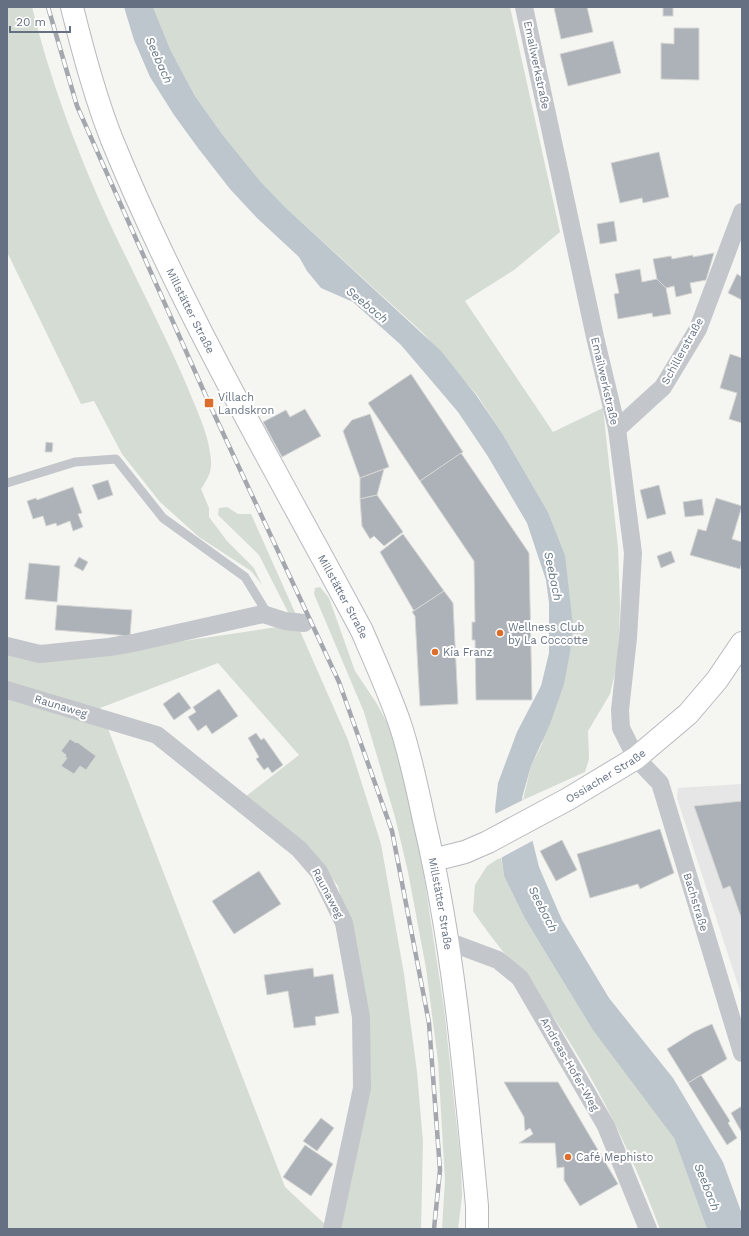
<svg xmlns="http://www.w3.org/2000/svg" width="749" height="1236" viewBox="0 0 749 1236" font-family="'Work Sans',sans-serif">
	<style>
		.built { fill: #e5e6e5 }
		.green { fill: #d5dcd3 }
		.water { fill: #bec6cd }
		.pier { fill: #f5f5f2 }
		.building { fill: #acb2b8; stroke: #d6d7d4 }
		.lines { fill: none; stroke-linecap: round; stroke-linejoin: round }
		.secondary-casing { stroke: #b6b9be; stroke-width: 24 }
		.lane { stroke: #c3c6ca; stroke-width: 9 }
		.street { stroke: #c3c6ca; stroke-width: 18 }
		.secondary { stroke: #fff; stroke-width: 22 }
		.rail-casing { stroke: #a4a8ae; stroke-width: 4.5 }
		.rail { stroke: #fff; stroke-width: 3; stroke-dasharray: 9; stroke-linecap: butt }
		.poi-dot { fill: #dd6d2a; stroke: #fff; stroke-width: 1.5 }
		.labels { text-anchor: middle; stroke-width: 4; stroke-linejoin: round; paint-order: stroke }
		.street-label { font-size: 11px; fill: #657182; stroke: #fff }
		.poi-label { font-size: 11px; fill: #657182; stroke: #fff; text-anchor: start }
		.water-label { font-size: 12px; font-style: italic; fill: #667985; stroke: #fff }
	</style>
	<rect width="100%" height="100%" fill="#f5f5f2"/>
	<path class="built" d="M742,784V997L677,798L678,788Z"/>
	<g class="green">
		<path d="M7,7H32C54,95 87,178 127,259C149,305 173,351 192,398C199,415 208,435 210,453C213,470 210,475 201,489L209,508V517L227,541L254,568L262,585L251,571L199,537L160,502L122,454L94,401L81,404L7,252Z"/>
		<path d="M153,7H510L560,232L514,270L465,301L553,432L603,408L618,548L620,605L618,661L610,694L588,731L589,759L585,772L523,800L531,766L542,744L565,555L548,512L502,433L477,395L423,333L285,207L260,181L222,134L195,96L171,51Z"/>
		<path d="M227,507L238,514H251L297,617L290,616L259,555L218,515L219,508Z"/>
		<path d="M320,587L329,598L355,671L377,704L389,726L411,808L423,870L444,1008L461,1165L462,1196L458,1229H442L445,1180L438,1061L426,968L408,872L395,817L364,712L314,594L315,588Z"/>
		<path d="M277,627L300,631L348,740L381,844L404,974L417,1072L423,1142L421,1229H340L368,1095L353,949L338,886L313,854L245,797L299,755L218,663L100,708L285,1187L330,1229H7V652L150,646Z"/>
		<path d="M501,857L504,876L524,917L559,973L674,1138L707,1229H660C632,1154 597,1081 552,1015C527,979 497,947 473,911L475,885L487,866Z"/>
	</g>
	<path class="water" d="M124,7H153L171,51L195,96L222,134L260,181L285,207L441,351L476,395L502,433L548,512L565,555L573,626L570,652L564,684L550,724L531,766L522,798L539,867L562,920L609,998L673,1078L723,1162L742,1214V1229H707L674,1138L593,1030L524,917L504,876L495,809L498,783L517,732L541,686L549,653V603L546,580L527,523L487,455L458,412L401,345L353,302L321,288L307,271L299,257L257,218L230,189L198,148L174,115L150,77L134,40Z"/>
	<path class="pier" d="M525,799L534,840L499,859L493,815Z"/>
	<g class="building">
		<path d="M561,7H587L593,32L561,39L554,8Z"/>
		<rect x="663" y="7" width="10" height="9"/>
		<path d="M674,28H699V80L661,79V43L674,44Z"/>
		<path d="M613,41L621,73L568,86L560,54Z"/>
		<path d="M659,152L669,197L643,203L642,198L620,203L611,163Z"/>
		<path d="M614,221L617,241L600,244L597,224Z"/>
		<path d="M714,253L706,280L690,283L692,293L676,297L674,286L666,288L657,279L653,259L671,256L672,259L693,255V257Z"/>
		<path d="M640,269L642,282L657,279L666,288L671,314L653,317L652,313L618,319L614,294L619,293L615,274Z"/>
		<path d="M737,274L742,277V300L728,293Z"/>
		<path d="M730,354L742,358V423L729,419L737,393L720,388Z"/>
		<path d="M411,374L463,452L420,481L368,403Z"/>
		<path d="M305,409L321,436L282,457L263,422L286,410L290,417Z"/>
		<path d="M370,414L389,467L360,478L343,431L352,420Z"/>
		<path d="M46,442L53,443L52,452H45Z"/>
		<path d="M461,453L529,553L532,700H476L475,640H472V622H475L474,561L420,481Z"/>
		<path d="M384,469L377,495L360,499V478Z"/>
		<path d="M108,480L113,495L98,500L92,485Z"/>
		<path d="M659,485L666,514L647,519L640,490Z"/>
		<path d="M73,487L82,513L78,514L83,527L73,531L70,521L57,526L56,523L46,526L43,516L33,519L27,501L36,498L37,500Z"/>
		<path d="M377,495L403,532L384,546L374,536L370,539L362,526L360,499Z"/>
		<path d="M716,498L742,506L732,539L742,542V563L740,569L690,555L698,529L706,531Z"/>
		<path d="M702,499L704,515L685,517L683,502Z"/>
		<path d="M403,534L444,591L414,611L380,552Z"/>
		<path d="M671,551L675,562L661,568L657,556Z"/>
		<path d="M79,557L88,562L83,571L74,566Z"/>
		<path d="M29,563L60,566L57,602L25,599Z"/>
		<path d="M444,591L453,603L458,704L420,706L415,616L412,612Z"/>
		<path d="M57,605L132,610L130,636L55,630Z"/>
		<path d="M219,689L238,716L212,734L206,725L198,731L188,717L196,712L193,707Z"/>
		<path d="M179,692L191,708L174,720L163,704Z"/>
		<path d="M256,733L261,740L264,738L283,765L272,773L268,767L264,770L256,759L259,757L248,738Z"/>
		<path d="M70,739L76,743L77,742L96,756L86,770L80,766L74,774L61,766L67,758L65,757L66,755L61,751Z"/>
		<path d="M742,801V920L730,886L723,889L694,806Z"/>
		<path d="M660,829L674,873L640,889L638,884L590,898L577,854Z"/>
		<path d="M562,840L577,870L556,881L540,851Z"/>
		<path d="M259,871L281,904L234,934L212,901Z"/>
		<path d="M313,968L314,977L333,974L339,1013L315,1017L316,1025L294,1028L288,991L267,995L264,975Z"/>
		<path d="M712,1024L727,1059L688,1083L667,1049L694,1032Z"/>
		<path d="M701,1075L730,1121L728,1123L737,1138L727,1145L688,1083Z"/>
		<path d="M504,1082H558L618,1184L580,1206L564,1180V1167L557,1168L555,1143H519L533,1134L530,1128L525,1131L524,1117Z"/>
		<path d="M742,1106V1133L731,1113Z"/>
		<path d="M321,1118L334,1128L317,1151L303,1141Z"/>
		<path d="M305,1145L333,1164L311,1196L283,1177Z"/>
	</g>
	<g class="lines">
		<g class="secondary-casing">
			<g id="secondary">
				<path id="s1" d="M72,7C83,52 95,97 112,140C181,309 276,470 362,631C375,661 388,690 399,721C410,753 417,787 424,820C454,947 465,1077 477,1206V1229"/>
				<path id="s2" d="M433,860L465,852L488,842L568,799L636,758L688,714L717,680L742,643"/>
			</g>
		</g>
		<path class="lane" d="M7,483L75,462L116,459L163,518L245,577L264,608L263,614"/>
		<g class="street">
			<path d="M524,7L595,337L617,429L633,553L628,638L620,710L621,728L636,758L660,783L742,1053"/>
			<path d="M617,429L663,387L698,329L742,212"/>
			<path d="M7,646L40,654L109,647L133,643L263,614L285,621L304,623"/>
			<path d="M7,690L157,735L299,849L319,872L344,923L361,1017L362,1088L332,1229"/>
			<path d="M447,941L498,960L520,978L606,1126L648,1229"/>
		</g>
		<use href="#secondary" class="secondary"/>
		<g class="rail-casing">
			<path id="rail" d="M48,7L77,106L209,403L339,682L392,831L429,1023L440,1170L434,1229"/>
		</g>
		<use href="#rail" class="rail"/>
	</g>
	<g class="poi-dot">
		<rect x="204" y="398" width="10" height="10" rx="2"/>
		<circle cx="500" cy="633" r="4"/>
		<circle cx="435" cy="652" r="4"/>
		<circle cx="568" cy="1157" r="4"/>
	</g>
	<g class="labels">
		<g class="street-label">
			<text transform="translate(537 65) rotate(78)" y="4">Emailwerkstraße</text>
			<text dy="4" stroke="none"><textPath href="#s1" startOffset="327">Millstätter Straße</textPath></text>
			<text transform="translate(682 351) rotate(-61)" y="4">Schillerstraße</text>
			<text transform="translate(605 381) rotate(77)" y="4">Emailwerkstraße</text>
			<text dy="4" stroke="none"><textPath href="#s1" startOffset="651">Millstätter Straße</textPath></text>
			<text transform="translate(61 706) rotate(17)" y="4">Raunaweg</text>
			<text dy="4" stroke="none"><textPath href="#s2" startOffset="193">Ossiacher Straße</textPath></text>
			<text transform="translate(328 893) rotate(62)" y="4">Raunaweg</text>
			<text transform="translate(696 902) rotate(73)" y="4">Bachstraße</text>
			<text dy="4" stroke="none"><textPath href="#s1" startOffset="975">Millstätter Straße</textPath></text>
			<text transform="translate(570 1064) rotate(60)" y="4">Andreas-Hofer-Weg</text>
		</g>
		<g class="poi-label">
			<text x="218" y="401">Villach<tspan x="218" dy="13">Landskron</tspan></text>
			<text x="508" y="631">Wellness Club<tspan x="508" dy="13">by La Coccotte</tspan></text>
			<text x="443" y="656">Kia Franz</text>
			<text x="576" y="1161">Café Mephisto</text>
		</g>
		<g class="water-label">
			<text transform="translate(159 60) rotate(66)" y="4">Seebach</text>
			<text transform="translate(367 305) rotate(39)" y="4">Seebach</text>
			<text transform="translate(553 576) rotate(78)" y="4">Seebach</text>
			<text transform="translate(543 909) rotate(63)" y="4">Seebach</text>
			<text transform="translate(707 1187) rotate(68)" y="4">Seebach</text>
		</g>
	</g>
	<rect width="749" height="1236" fill="none" stroke="#657182" stroke-width="16"/>
	<path d="M10 26v6h60v-6" fill="none" stroke="#657182" stroke-width="2"/>
	<text x="16" y="26" font-size="12" fill="#657182" stroke="#ffffff" stroke-width="3" paint-order="stroke">20 m</text>
</svg>
